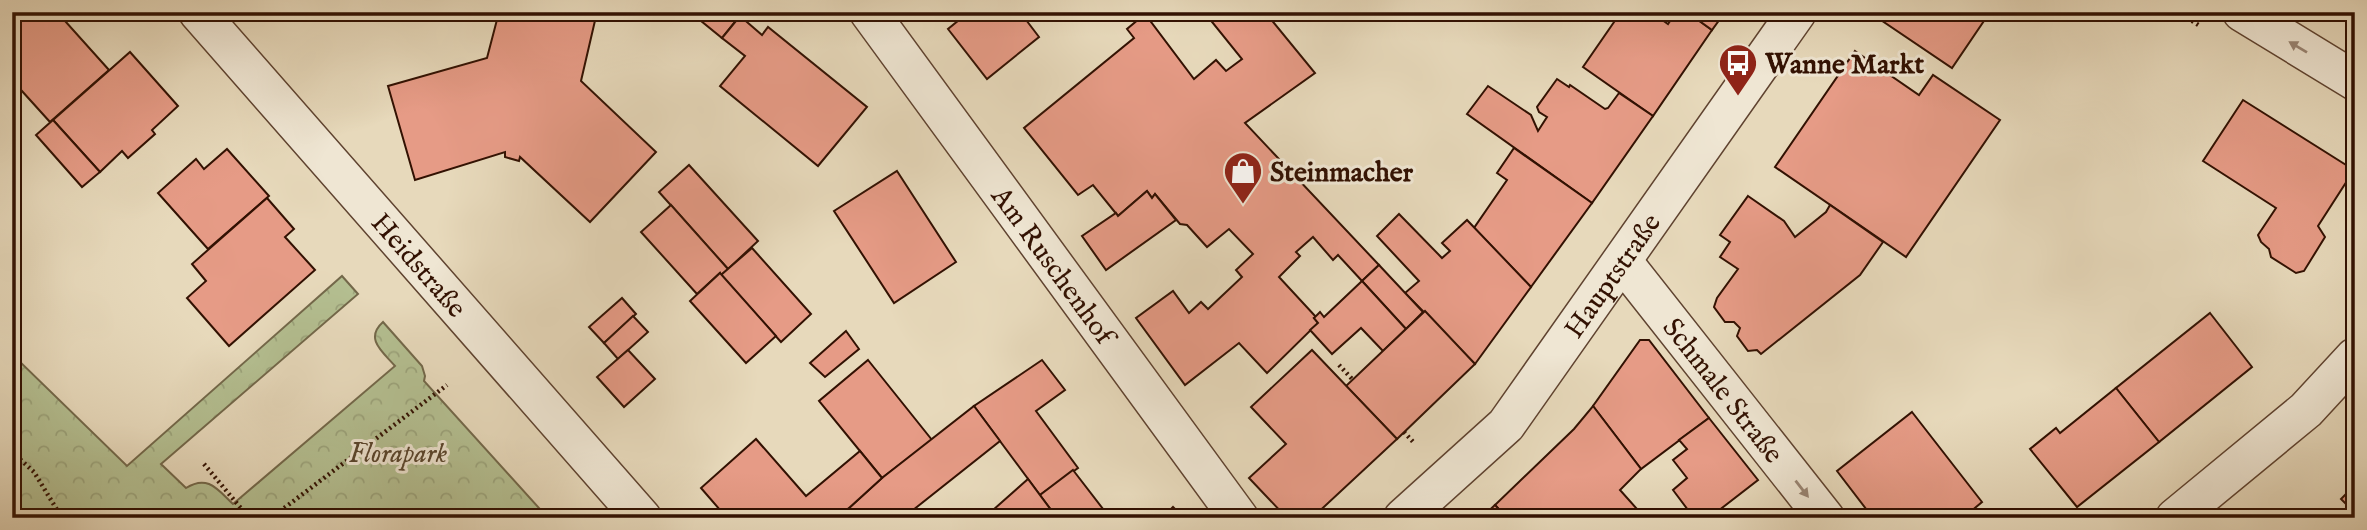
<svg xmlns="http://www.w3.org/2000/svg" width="2367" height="530" viewBox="0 0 2367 530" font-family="'IM FELL English',serif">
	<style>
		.park { fill: url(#park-crowns); stroke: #73684a; stroke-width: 2 }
		.building { fill: #e69b86; stroke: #321102; stroke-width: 2 }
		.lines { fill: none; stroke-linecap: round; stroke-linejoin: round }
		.street-casing { stroke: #5f4330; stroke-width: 41 }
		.path { stroke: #321102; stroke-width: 4.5; stroke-dasharray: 2 3.5; stroke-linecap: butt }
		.street { stroke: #efe6d3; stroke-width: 38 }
		.oneway { fill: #9a8675 }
		.labels { text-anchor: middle; stroke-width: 6; stroke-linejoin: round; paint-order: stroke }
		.poi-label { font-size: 28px; font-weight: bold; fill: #321102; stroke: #efe6d3; text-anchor: start }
		.street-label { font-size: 28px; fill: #321102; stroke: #efe6d3 }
		.park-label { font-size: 28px; font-style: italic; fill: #59452d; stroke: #efe6d3 }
	</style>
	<defs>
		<pattern id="park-crowns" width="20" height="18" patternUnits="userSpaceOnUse" patternTransform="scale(1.75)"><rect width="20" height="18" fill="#b4bf91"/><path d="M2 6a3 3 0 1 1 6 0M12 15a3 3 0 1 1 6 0" fill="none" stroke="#9ba37b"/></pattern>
	</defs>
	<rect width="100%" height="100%" fill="#e7d9bb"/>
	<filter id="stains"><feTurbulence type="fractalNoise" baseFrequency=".00286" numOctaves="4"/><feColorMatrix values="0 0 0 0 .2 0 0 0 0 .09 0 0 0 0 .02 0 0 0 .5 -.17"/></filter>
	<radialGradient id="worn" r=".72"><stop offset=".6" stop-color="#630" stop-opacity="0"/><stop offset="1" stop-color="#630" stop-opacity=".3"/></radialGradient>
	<path class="park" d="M342,276L358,294L161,464L186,488C208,474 218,490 233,504L395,366C383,352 364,339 383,322L422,366L425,376L424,381L548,518H12V354L127,466Z"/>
	<g class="building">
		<path d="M12,12H57L109,70L50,122L12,80Z"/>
		<path d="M499,12H597L581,81L656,152L590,222L520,157L519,161L505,157V152L415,180L388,86L487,58Z"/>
		<path d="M690,12H743L722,38Z"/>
		<path d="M969,12H1020L1039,37L987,79L948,29Z"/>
		<path d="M1204,12H1265L1315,73L1245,123L1379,265L1362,281L1338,255L1333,260L1313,237L1296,252L1300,256L1279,277L1316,317L1314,318L1318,323L1267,373L1239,343L1185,385L1136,318L1173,291L1189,313L1201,302L1208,309L1242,277L1236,270L1253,254L1229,229L1207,247L1187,225L1180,224L1155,194L1152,198L1147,191L1118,216L1093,185L1078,195L1024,128L1134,38L1127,29L1145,14L1194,79L1216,60L1226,71L1242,59Z"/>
		<path d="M1621,12H1651L1668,24L1676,12H1687L1712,30L1653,116L1583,67Z"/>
		<path d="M1687,12H1725L1712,30Z"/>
		<path d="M1869,12H1990L1952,68Z"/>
		<path d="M740,16L762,35L768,27L867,107L818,166L720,86L745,56L722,38Z"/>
		<path d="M1855,51L1919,95L1933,75L2000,120L1906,257L1775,167Z"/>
		<path d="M130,52L178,106L152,130L155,134L128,158L122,151L100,172L53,120Z"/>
		<path d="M1557,79L1569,87L1570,85L1605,109L1608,108L1619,93L1653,116L1592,203L1467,114L1488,86L1531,115L1538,131L1547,117L1539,112L1537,107Z"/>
		<path d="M2243,100L2354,170L2318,226L2325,237L2304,271L2296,273L2271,257L2269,249L2261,242L2258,235L2276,208L2203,161Z"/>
		<path d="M53,120L100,172L82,187L36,135Z"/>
		<path d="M1514,148L1592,203L1531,287L1474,228L1507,180L1497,173Z"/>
		<path d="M227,149L269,196L208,249L158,193L196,159L204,169Z"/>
		<path d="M689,165L758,241L728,269L659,192Z"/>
		<path d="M897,171L956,262L894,303L834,211Z"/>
		<path d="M1147,191L1152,198L1155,194L1176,220L1106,270L1082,236L1116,213L1118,216Z"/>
		<path d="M1748,196L1784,221L1795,237L1826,212L1830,205L1883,242L1860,275L1761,354L1757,350L1748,351L1737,336L1740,328L1734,322H1725L1714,307L1717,298L1738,269L1720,257L1730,242L1720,235Z"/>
		<path d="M267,198L294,229L285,237L315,270L229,346L187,298L206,281L192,264Z"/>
		<path d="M671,205L728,269L721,275L720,273L697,294L641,232Z"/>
		<path d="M1399,214L1442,258L1450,251L1442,243L1467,220L1531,287L1475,364L1405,293L1419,281L1377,236Z"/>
		<path d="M752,248L811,314L781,342L721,275Z"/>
		<path d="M1379,265L1423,312L1406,329L1362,281Z"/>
		<path d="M720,273L776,336L746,363L690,301Z"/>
		<path d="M1362,281L1406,329L1383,351L1361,328L1332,354L1310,330L1318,323L1314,318L1320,312L1324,317Z"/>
		<path d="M622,298L636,314L604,343L589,327Z"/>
		<path d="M1425,311L1475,364L1397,439L1346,386Z"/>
		<path d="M2210,313L2252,367L2159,442L2116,388Z"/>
		<path d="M633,316L648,332L618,359L604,343Z"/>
		<path d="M846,331L859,349L825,377L810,363Z"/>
		<path d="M1640,340H1649L1709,418L1641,469L1593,406Z"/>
		<path d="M628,350L655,379L624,407L597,377Z"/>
		<path d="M1312,350L1397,439L1312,518H1287L1249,478L1286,444L1251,407Z"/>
		<path d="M868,360L932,440L882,478L819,401Z"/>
		<path d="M1042,360L1065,390L1036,411L1078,468L1040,495L974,406Z"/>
		<path d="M2116,388L2159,442L2077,507L2030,449L2056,428L2060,433Z"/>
		<path d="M974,406L1000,441L903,518H855L848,509L882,478Z"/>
		<path d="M1593,406L1641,469L1620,490L1645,518H1507L1495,505L1574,429Z"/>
		<path d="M1912,412L1982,502L1963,518H1873L1837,471Z"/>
		<path d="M1709,418L1758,480L1709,518H1694L1673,490L1687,478L1673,460L1687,449L1679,440Z"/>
		<path d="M756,439L806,496L860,451L882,478L838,518H727L701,488Z"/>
		<path d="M1073,470L1110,518H1057L1040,495Z"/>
		<path d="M1028,479L1057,518H984Z"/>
		<path d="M2355,485V513L2341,499Z"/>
		<path d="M1495,505L1507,518H1481Z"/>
		<path d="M1173,507L1184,518H1162Z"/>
		<path d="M848,509L855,518H838Z"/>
	</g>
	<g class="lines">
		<g class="street-casing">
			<g id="street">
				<path id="s1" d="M198,12L642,518"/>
				<path id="s2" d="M869,12L1239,518"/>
				<path d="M2242,12L2355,81"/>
				<path id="s3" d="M1623,262L1825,518"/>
				<path id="s4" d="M1403,518L1506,425L1797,12"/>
				<path d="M2175,518L2306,410L2355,357"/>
			</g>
		</g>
		<g class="path">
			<path d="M2178,12L2200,26"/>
			<path d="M1339,365L1353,380"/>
			<path d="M1404,432L1415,444"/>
			<path d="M12,452L34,472L62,518"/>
			<path d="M204,464L249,518"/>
			<path d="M271,518L447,385"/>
		</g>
		<use href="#street" class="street"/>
	</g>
	<defs><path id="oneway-solid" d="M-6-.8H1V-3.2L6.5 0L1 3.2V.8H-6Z" transform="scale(1.75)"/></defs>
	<g class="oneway">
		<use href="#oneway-solid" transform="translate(2298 47) rotate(-149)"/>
		<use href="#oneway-solid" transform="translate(1802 489) rotate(52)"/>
	</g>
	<defs>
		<g id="bus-pin" transform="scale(2.0125)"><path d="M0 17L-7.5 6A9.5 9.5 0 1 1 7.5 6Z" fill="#8f2418" stroke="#efe6d3"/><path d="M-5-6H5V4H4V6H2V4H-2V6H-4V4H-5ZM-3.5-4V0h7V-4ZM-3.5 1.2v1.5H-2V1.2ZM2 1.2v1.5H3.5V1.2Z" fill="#fff"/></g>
		<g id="shop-pin" transform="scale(2.0125)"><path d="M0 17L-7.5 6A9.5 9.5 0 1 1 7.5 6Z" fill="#8f2418" stroke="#efe6d3"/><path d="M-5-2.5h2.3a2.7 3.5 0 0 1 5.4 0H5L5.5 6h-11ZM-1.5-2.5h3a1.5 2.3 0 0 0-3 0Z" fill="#fff"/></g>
	</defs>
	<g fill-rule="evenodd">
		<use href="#bus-pin" x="1738" y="63"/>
		<use href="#shop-pin" x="1243" y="171"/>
	</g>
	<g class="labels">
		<g class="poi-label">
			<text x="1765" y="73">Wanne Markt</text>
			<text x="1270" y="181">Steinmacher</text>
		</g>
		<g class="street-label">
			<text dy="10" stroke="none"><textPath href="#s1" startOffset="336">Heidstraße</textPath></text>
			<text dy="10" stroke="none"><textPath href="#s2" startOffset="313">Am Ruschenhof</textPath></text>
			<text dy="10" stroke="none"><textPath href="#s4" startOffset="322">Hauptstraße</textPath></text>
			<text dy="10" stroke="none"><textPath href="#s3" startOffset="163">Schmale Straße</textPath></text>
		</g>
		<g class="park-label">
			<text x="398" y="462">Florapark</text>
		</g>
	</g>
	<rect width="2367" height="530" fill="none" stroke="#e7d9bb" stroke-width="42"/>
	<rect x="14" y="14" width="2339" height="502" fill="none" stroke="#321102" stroke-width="3.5"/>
	<rect x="21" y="21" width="2325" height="488" fill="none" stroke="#321102" stroke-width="2"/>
	<rect width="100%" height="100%" filter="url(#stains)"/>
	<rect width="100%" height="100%" fill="url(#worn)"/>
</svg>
